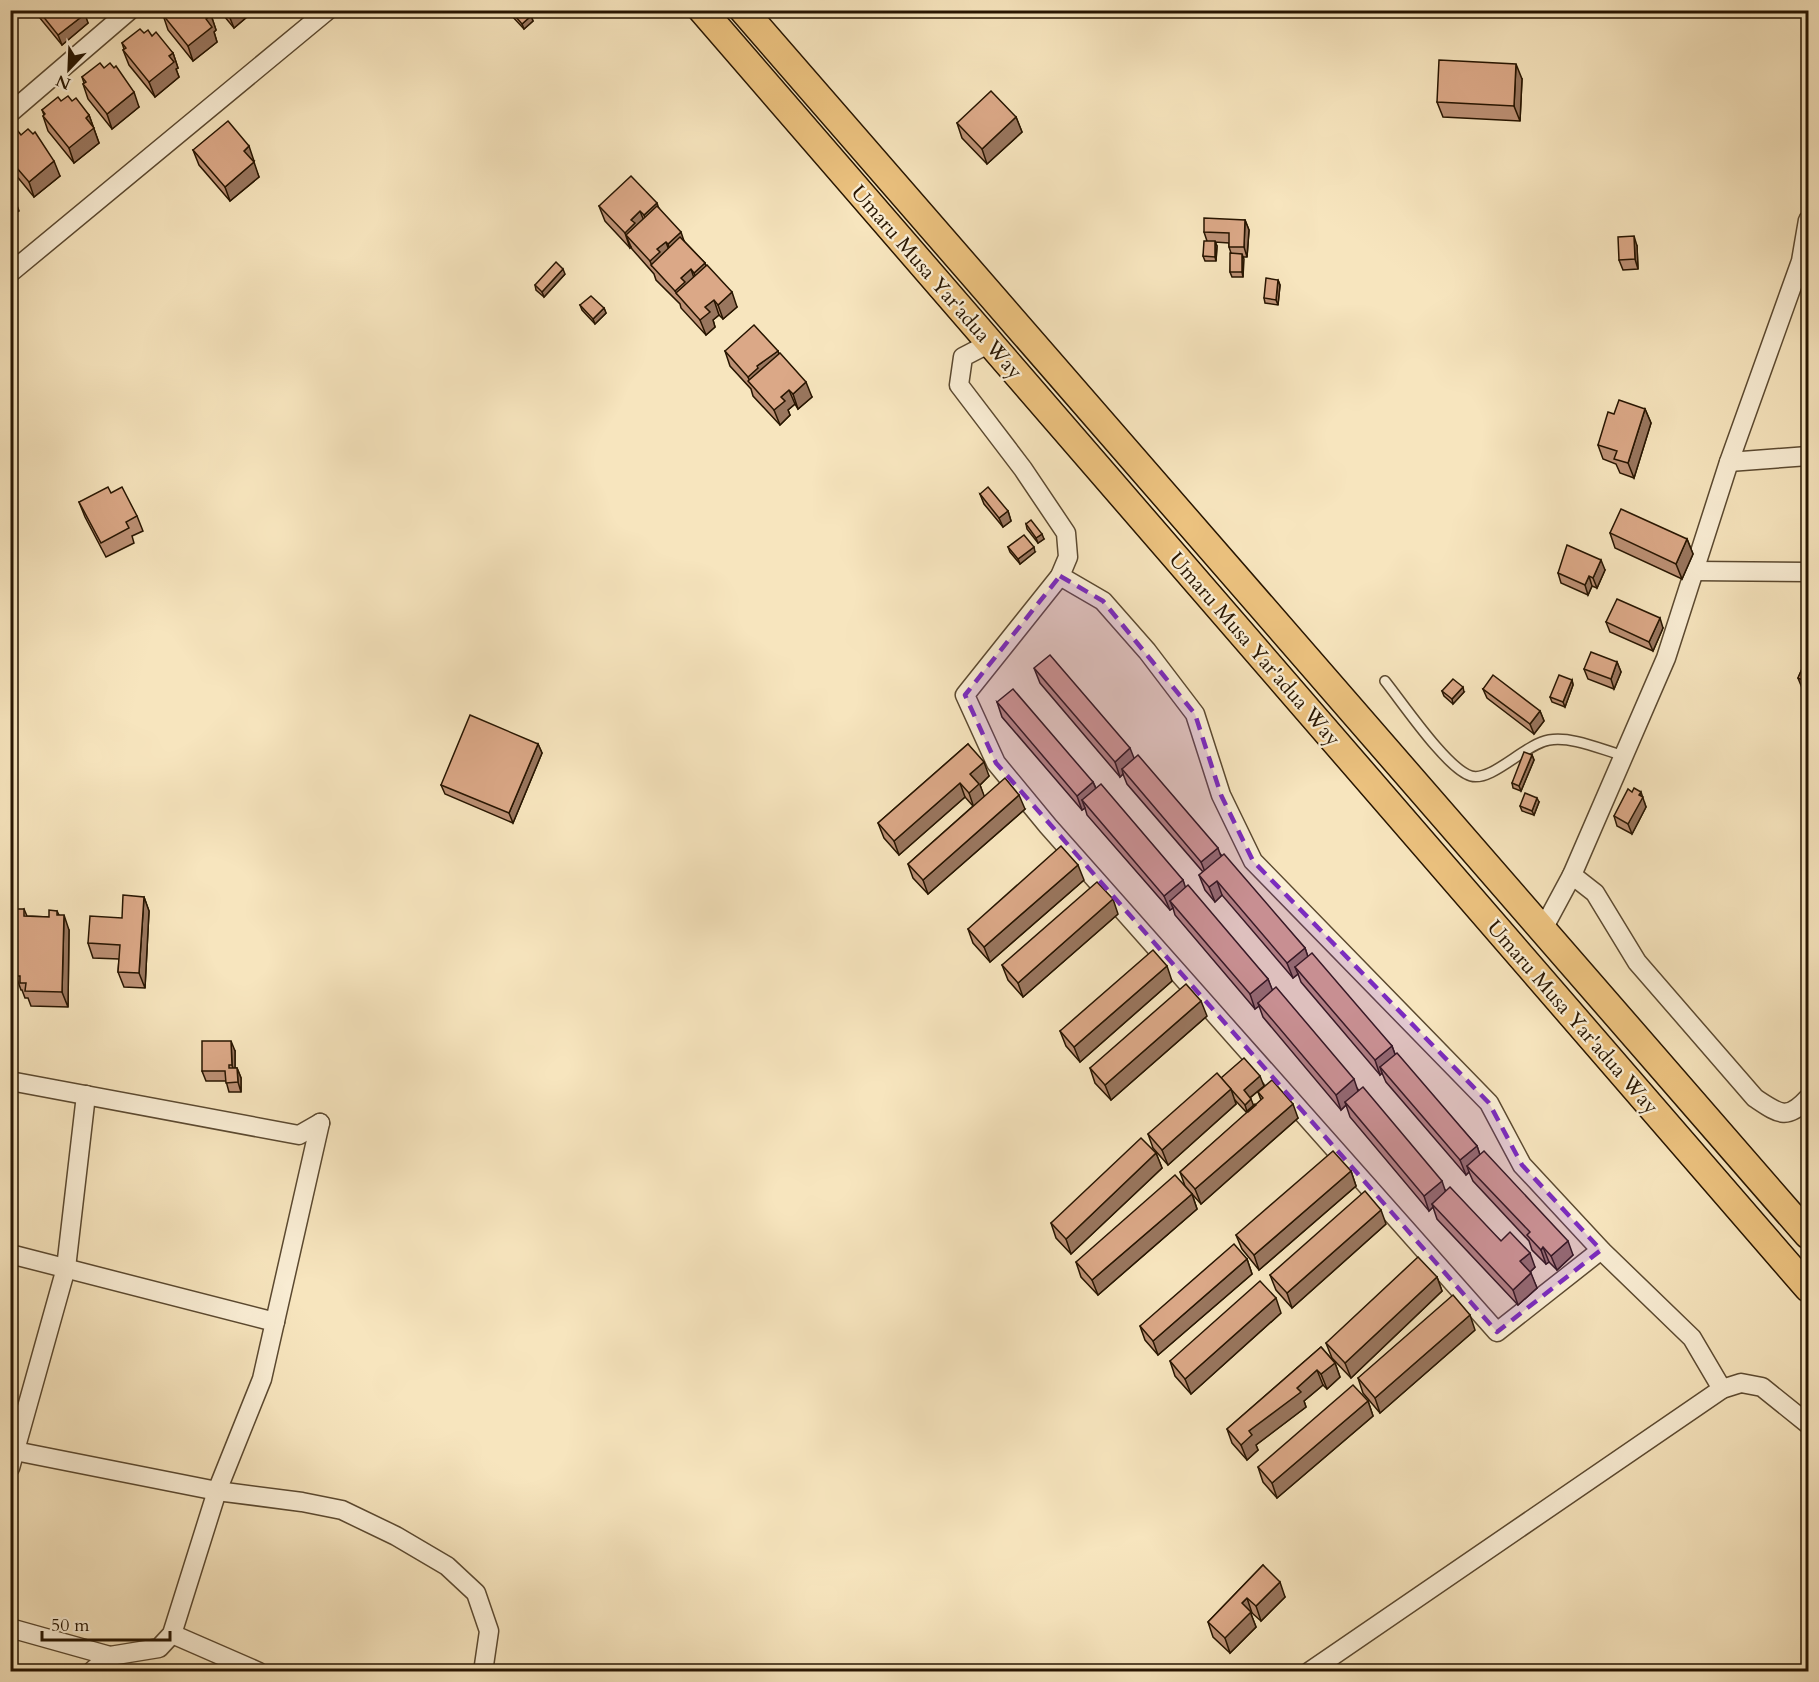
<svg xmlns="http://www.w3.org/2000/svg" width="1819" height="1682" viewBox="0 0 1819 1682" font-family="Cardo,serif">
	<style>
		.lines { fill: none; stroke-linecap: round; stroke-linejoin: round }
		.service-casing { stroke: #5b4930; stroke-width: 12 }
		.minor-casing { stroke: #5b4930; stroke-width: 21 }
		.primary-casing { stroke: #271501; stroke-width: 30 }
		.service { stroke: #faeed5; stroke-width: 9 }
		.minor { stroke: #faeed5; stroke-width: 18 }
		.primary { stroke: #ecc27f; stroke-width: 27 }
		.wall { fill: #bc9074; stroke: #271501; stroke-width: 1.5 }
		.shaded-wall { fill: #99765e; stroke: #271501; stroke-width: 1.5 }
		.building { fill: #dba887; stroke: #271501; stroke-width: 1.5 }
		.marked { fill: #7b2cbf; fill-opacity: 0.2; stroke: #7b2cbf; stroke-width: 4.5; stroke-dasharray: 12 8; stroke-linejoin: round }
		.labels { text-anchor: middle; stroke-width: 4.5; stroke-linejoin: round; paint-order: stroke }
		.street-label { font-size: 21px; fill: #271501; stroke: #faeed5 }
	</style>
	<rect width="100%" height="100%" fill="#f7e5be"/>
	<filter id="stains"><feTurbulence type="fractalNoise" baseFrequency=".00333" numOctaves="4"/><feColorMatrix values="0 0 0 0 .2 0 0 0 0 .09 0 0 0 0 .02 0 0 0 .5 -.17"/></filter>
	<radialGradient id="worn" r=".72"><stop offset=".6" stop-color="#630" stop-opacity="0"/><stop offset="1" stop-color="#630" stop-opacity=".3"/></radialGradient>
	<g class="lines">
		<g class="service-casing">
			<path id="service" d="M1385,681C1402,702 1447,769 1471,776C1492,782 1525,744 1549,740C1573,736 1602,750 1625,756"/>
		</g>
		<g class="minor-casing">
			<g id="minor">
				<path d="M10,113L130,10"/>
				<path d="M10,273L328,10"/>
				<path d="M990,343L963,357L959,385L1023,469L1066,533L1068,557L1060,576L965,695L996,763L1048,826L1497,1332L1601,1250"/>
				<path d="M1729,462L1808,456"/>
				<path d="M1694,571L1808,572"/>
				<path d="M1060,576L1103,601L1147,651L1195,714L1221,795L1253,861L1489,1103L1522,1165L1601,1250L1692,1338L1722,1389"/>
				<path d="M1572,875L1595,893L1637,962L1755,1098C1779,1114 1787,1121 1808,1098"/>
				<path d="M1543,929L1572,875L1666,658L1729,462L1801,261L1808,220"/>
				<path d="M10,1081L299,1135L320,1123"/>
				<path d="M10,1254L275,1322"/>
				<path d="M10,1450L217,1491L302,1502L342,1510L396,1536L447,1566L476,1593L489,1631L483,1672"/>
				<path d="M10,1468L66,1268L86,1095"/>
				<path d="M10,1628L110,1656L159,1648L172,1634L217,1491L262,1379L320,1123"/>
				<path d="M172,1634L259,1672"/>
				<path d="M91,1672L110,1656"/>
				<path d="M1309,1672L1722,1389L1741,1383L1762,1387L1808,1424"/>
			</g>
		</g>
		<g class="primary-casing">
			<g id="primary">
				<path d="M702,10L1808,1288"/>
				<path d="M743,10L1808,1235"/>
			</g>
		</g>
		<use href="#service" class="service"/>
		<use href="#minor" class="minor"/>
		<use href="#primary" class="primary"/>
	</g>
	<g class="wall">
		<path d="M37,10H82L88,23L62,45L39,17Z"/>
		<path d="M163,10H207L211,15L216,30L214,32L217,42L193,61L168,30L163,15L164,14Z"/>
		<path d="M219,10H255L234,28Z"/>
		<path d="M509,10H526L531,16L533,21L524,29L510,14Z"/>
		<path d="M144,33L152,36L173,53L178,68L176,69L179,77L155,97L129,65L123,50L124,49L122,43Z"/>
		<path d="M104,68L139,107L112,129L88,99L83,84L84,83L82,77Z"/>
		<path d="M1522,79L1520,121L1443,117L1437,102Z"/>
		<path d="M61,101H72L89,115L99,143L74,163L48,131L43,116L44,115L42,110Z"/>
		<path d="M1016,117L1022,132L987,164L962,138L957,123Z"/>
		<path d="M10,137L60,176L34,197L10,168Z"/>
		<path d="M193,150L254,161L253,162L259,177L230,201L199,165Z"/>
		<path d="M599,206L658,207L685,242L705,263L706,266L737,307L723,319L719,315L713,320L715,327L706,335L681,308L680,304L656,280L654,274L632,249L631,247L630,248L605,221Z"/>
		<path d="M1245,220L1249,230L1247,257H1243V277H1232L1230,272L1231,253L1229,247V243L1215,242L1217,246L1216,261H1205L1203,256L1207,241L1204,232Z"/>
		<path d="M1637,246L1638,269L1623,270L1619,260Z"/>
		<path d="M565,274L544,297L536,290L535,285Z"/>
		<path d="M1278,280L1280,285L1278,305L1265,303L1264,298Z"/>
		<path d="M580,305L604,308L606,313L595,324L582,310Z"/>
		<path d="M725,351H778L779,354L812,397L798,409L795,404L788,410L790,415L780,425L753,396L751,389L730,366Z"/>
		<path d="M1645,409L1651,423L1634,478L1620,473L1616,464L1603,459L1598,445L1614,414Z"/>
		<path d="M111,493L137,516L143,531L132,536L134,543L106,557L85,517L79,502Z"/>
		<path d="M980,494L1008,511L1011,521L1003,527L984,504Z"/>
		<path d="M1026,524L1044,539L1038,543L1027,529Z"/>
		<path d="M1610,533L1687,539L1693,554L1682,579L1615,548Z"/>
		<path d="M1008,547L1035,552L1020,564L1010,552Z"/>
		<path d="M1605,570L1597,588L1592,586L1588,595L1561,583L1558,573Z"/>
		<path d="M1606,622L1663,628L1653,651L1610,632Z"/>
		<path d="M1809,653V691L1802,688L1798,678Z"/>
		<path d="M1617,662L1621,672L1614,689L1588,679L1584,669Z"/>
		<path d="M1034,668L1134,758L1305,948L1308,957L1392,1046L1395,1054L1477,1146L1480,1155L1573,1255L1557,1270L1549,1262L1546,1264L1532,1250L1529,1241L1473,1181L1469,1172L1466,1175L1386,1082L1382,1073L1380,1075L1301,982L1298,974L1293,978L1222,895L1215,902L1205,890L1199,875L1203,872L1127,784L1123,774L1120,777L1040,683Z"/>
		<path d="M1572,680L1573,685L1565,707L1552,702L1550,697Z"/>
		<path d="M1483,689L1540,711L1544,721L1534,734L1487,698Z"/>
		<path d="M1442,691L1464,692L1453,704L1444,696Z"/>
		<path d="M997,702L1093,782L1096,788L1183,880L1185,888L1268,979L1272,990L1446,1191L1501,1241L1535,1267L1530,1272L1537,1288L1518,1305L1437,1219L1433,1207L1429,1211L1350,1117L1346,1105L1341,1110L1263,1017L1259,1006L1255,1009L1175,915L1173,908L1170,910L1087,815L1085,808L1082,810L1002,717Z"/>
		<path d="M538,744L542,753L513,823L445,794L441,785Z"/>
		<path d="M968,744L989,776L980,785L984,797L1025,809L928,894L913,878L908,864L973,806L965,797L899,855L884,838L878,823Z"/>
		<path d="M1532,755L1534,760L1521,791L1513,788L1512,783Z"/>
		<path d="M1539,802L1534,815L1522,811L1520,806Z"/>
		<path d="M1644,802L1646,807L1632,834L1617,826L1614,816L1645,802Z"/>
		<path d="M1084,880L990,962L973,943L968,929Z"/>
		<path d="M144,897L149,911L145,988L124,987L118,972L119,959L93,958L88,943L122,918Z"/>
		<path d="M24,909L27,916L49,917L57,911L59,915L69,930L68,1007L31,1006L28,998H25L22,990H21L16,976V967L15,965H13L10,957V918H16Z"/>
		<path d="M1118,914L1023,997L1008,980L1002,965Z"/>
		<path d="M1172,981L1080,1062L1066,1046L1060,1031Z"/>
		<path d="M1207,1016L1111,1100L1095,1083L1090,1068Z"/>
		<path d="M10,1033L13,1038L14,1050H10Z"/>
		<path d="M235,1051V1068H237L241,1078V1092H229L226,1081H206L202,1071Z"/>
		<path d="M1221,1078L1264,1086L1250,1098L1253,1105H1256L1261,1100L1258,1092L1298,1118L1201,1204L1185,1186L1180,1172L1247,1113L1234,1099L1236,1104L1168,1165L1153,1148L1148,1134Z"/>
		<path d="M1156,1153L1162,1168L1071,1254L1056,1238L1051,1223Z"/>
		<path d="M1351,1171L1356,1186L1259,1270L1242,1249L1236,1235Z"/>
		<path d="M1192,1194L1197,1209L1098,1295L1081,1277L1076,1262Z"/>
		<path d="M1386,1224L1292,1308L1276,1290L1270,1275Z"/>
		<path d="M1247,1259L1252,1274L1158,1355L1145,1340L1140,1326Z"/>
		<path d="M1437,1277L1442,1291L1351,1378L1332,1358L1326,1343Z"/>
		<path d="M1281,1313L1191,1394L1175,1376L1170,1361Z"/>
		<path d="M1475,1330L1380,1413L1363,1393L1358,1378Z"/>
		<path d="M1321,1347L1335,1363L1340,1377L1327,1389L1323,1385L1304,1401L1306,1407L1256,1445L1258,1450L1247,1460L1232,1443L1227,1429Z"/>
		<path d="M1368,1401L1373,1416L1277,1498L1263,1482L1258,1467Z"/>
		<path d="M1263,1565L1285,1597L1261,1621L1252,1613L1251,1614L1256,1627L1230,1653L1213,1637L1208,1622Z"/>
	</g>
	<g class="shaded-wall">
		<path d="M232,10H255L234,28L228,13Z"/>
		<path d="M85,14L88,23L62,45L58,35Z"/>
		<path d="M211,15L216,30L214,32L217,42L193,61L188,46L206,19Z"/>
		<path d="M531,16L533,21L524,29L522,24Z"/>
		<path d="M173,53L178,68L176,69L179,77L155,97L149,82L169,56Z"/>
		<path d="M1516,64L1522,79L1520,121L1514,106Z"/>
		<path d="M134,92L139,107L112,129L107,114Z"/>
		<path d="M89,115L99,143L74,163L69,148L86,118Z"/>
		<path d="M1016,117L1022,132L987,164L982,149Z"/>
		<path d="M249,146L254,161L249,165L244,151Z"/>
		<path d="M54,161L60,176L34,197L29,182Z"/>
		<path d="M254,162L259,177L230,201L225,187Z"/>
		<path d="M11,184L16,199L15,200L19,211L10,217Z"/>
		<path d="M657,203L662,218L649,230L644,215Z"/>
		<path d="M640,211L646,226L626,235L631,247L630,248L625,233L631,220Z"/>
		<path d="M1245,220L1249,230L1247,257L1244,247Z"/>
		<path d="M681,232L686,247L673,259L668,244Z"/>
		<path d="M1634,236L1637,246L1638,269L1635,259Z"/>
		<path d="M1215,241L1217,246L1216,261L1215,257Z"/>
		<path d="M666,242L671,256L652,266L650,261L657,249Z"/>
		<path d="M1242,254L1244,259L1243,277L1242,272Z"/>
		<path d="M705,263L710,278L700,287L694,273Z"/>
		<path d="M563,269L565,274L544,297L542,292Z"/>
		<path d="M691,269L696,284L677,294L675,291L681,278Z"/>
		<path d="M1278,280L1280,285L1278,305L1276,300Z"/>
		<path d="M732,292L737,307L723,319L718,305Z"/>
		<path d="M714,300L719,315L713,320L715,327L706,335L700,320L705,307Z"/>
		<path d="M604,308L606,313L595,324L593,319Z"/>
		<path d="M778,351L783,366L751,384L748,377L757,366Z"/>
		<path d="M806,382L812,397L798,409L793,394Z"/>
		<path d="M789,390L795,404L788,410L790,415L780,425L774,410L781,397Z"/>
		<path d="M1645,409L1651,423L1634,478L1628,463Z"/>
		<path d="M1008,511L1011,521L1003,527L999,518Z"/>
		<path d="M1042,534L1044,539L1038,543L1036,538Z"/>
		<path d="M1687,539L1693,554L1682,579L1676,564Z"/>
		<path d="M1034,547L1035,552L1020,564L1018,559Z"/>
		<path d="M1601,560L1605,570L1597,588L1593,578Z"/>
		<path d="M1589,576L1592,586L1588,595L1585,585Z"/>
		<path d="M1660,618L1663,628L1653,651L1649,642Z"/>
		<path d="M1617,662L1621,672L1614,689L1611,679Z"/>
		<path d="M1572,680L1573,685L1565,707L1563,702Z"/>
		<path d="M1463,687L1464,692L1453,704L1452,699Z"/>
		<path d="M1540,711L1544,721L1534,734L1530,724Z"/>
		<path d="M538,744L542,753L513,823L509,813Z"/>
		<path d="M1130,748L1136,763L1122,769L1123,774L1120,777L1115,762Z"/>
		<path d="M1532,755L1534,760L1521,791L1519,786Z"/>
		<path d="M984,762L989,776L980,785L985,798L974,808L969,793L970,774Z"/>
		<path d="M1093,782L1099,796L1082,800L1085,808L1082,810L1077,796Z"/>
		<path d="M960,783L965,797L899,855L894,841Z"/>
		<path d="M1641,792L1646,807L1632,834L1628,824Z"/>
		<path d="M1019,795L1025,809L928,894L923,880Z"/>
		<path d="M1537,798L1539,802L1534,815L1532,811Z"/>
		<path d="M1218,848L1223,862L1207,877L1201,862Z"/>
		<path d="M1078,865L1084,880L990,962L984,947Z"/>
		<path d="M1183,880L1188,895L1170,901L1173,908L1170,910L1164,896Z"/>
		<path d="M1217,881L1222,895L1215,902L1209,887Z"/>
		<path d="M144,897L149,911L145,988L139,973Z"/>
		<path d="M1113,899L1118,914L1023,997L1018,983Z"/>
		<path d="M64,915L69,930L68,1007L62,992Z"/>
		<path d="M1305,948L1310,963L1295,967L1298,974L1293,978L1287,963Z"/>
		<path d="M1167,966L1172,981L1080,1062L1074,1047Z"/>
		<path d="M1268,979L1274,994L1258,1003L1259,1006L1255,1009L1250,994Z"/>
		<path d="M1201,1001L1207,1016L1111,1100L1105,1085Z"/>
		<path d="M231,1041L235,1051V1075L232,1065Z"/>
		<path d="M1392,1046L1397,1060L1380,1067L1382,1073L1380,1075L1375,1060Z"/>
		<path d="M237,1068L241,1078V1092L238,1082Z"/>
		<path d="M1260,1076L1264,1086L1247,1100L1244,1090Z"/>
		<path d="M1354,1079L1359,1094L1345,1102L1346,1105L1341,1110L1336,1095Z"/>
		<path d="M1231,1089L1236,1104L1168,1165L1162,1150Z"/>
		<path d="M1251,1099L1255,1109L1248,1115L1245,1105Z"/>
		<path d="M1293,1104L1298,1118L1201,1204L1195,1189Z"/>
		<path d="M1477,1146L1482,1161L1467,1166L1469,1172L1466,1175L1460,1160Z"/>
		<path d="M1156,1153L1162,1168L1071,1254L1066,1239Z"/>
		<path d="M1351,1171L1356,1186L1259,1270L1254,1255Z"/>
		<path d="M1442,1181L1447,1196L1432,1204L1433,1207L1429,1211L1424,1196Z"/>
		<path d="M1192,1194L1197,1209L1098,1295L1092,1280Z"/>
		<path d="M1381,1210L1386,1224L1292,1308L1287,1293Z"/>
		<path d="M1568,1241L1573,1255L1557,1270L1551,1256Z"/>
		<path d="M1543,1247L1549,1262L1546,1264L1541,1250Z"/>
		<path d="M1530,1253L1535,1267L1526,1276L1520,1261Z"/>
		<path d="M1247,1259L1252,1274L1158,1355L1153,1341Z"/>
		<path d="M1531,1273L1537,1288L1518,1305L1513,1290Z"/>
		<path d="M1437,1277L1442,1291L1351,1378L1345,1363Z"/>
		<path d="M1276,1298L1281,1313L1191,1394L1185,1379Z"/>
		<path d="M1470,1315L1475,1330L1380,1413L1375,1398Z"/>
		<path d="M1335,1363L1340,1377L1327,1389L1321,1374Z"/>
		<path d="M1317,1370L1323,1385L1304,1401L1306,1407L1256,1445L1258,1450L1247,1460L1241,1445L1249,1431Z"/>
		<path d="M1368,1401L1373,1416L1277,1498L1272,1483Z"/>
		<path d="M1280,1582L1285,1597L1261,1621L1256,1606Z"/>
		<path d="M1247,1598L1252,1613L1251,1614L1256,1627L1230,1653L1225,1638L1242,1603Z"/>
	</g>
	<g class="building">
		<path d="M38,10H82L85,14L58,35Z"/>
		<path d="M164,10H207L211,15L206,19L212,27L188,46L163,15L166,13Z"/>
		<path d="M510,10H526L531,16L522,24Z"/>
		<path d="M140,29L144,33L148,30L152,36L156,32L173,53L169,56L174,62L149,82L123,50L126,48L122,43Z"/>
		<path d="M1439,60L1516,64L1514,106L1437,102Z"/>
		<path d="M100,63L104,68L110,63L114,68L116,66L134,92L107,114L83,84L86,82L82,77Z"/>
		<path d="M991,91L1016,117L982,149L957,123Z"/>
		<path d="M68,96L72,101L76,98L89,115L86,118L94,128L69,148L43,116L45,114L42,110L58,97L61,101Z"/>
		<path d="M228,121L249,146L244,151L254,162L225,187L193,150Z"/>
		<path d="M28,129L33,134L35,132L54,161L29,182L10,160V137L18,131L21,135Z"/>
		<path d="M631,176L657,203L644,215L640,211L631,220L635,223L625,233L599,206Z"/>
		<path d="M657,206L681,232L668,244L666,242L657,249L660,252L650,261L626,235Z"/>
		<path d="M1204,218L1245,220L1244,247H1229V233L1204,232Z"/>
		<path d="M1634,236L1635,259L1619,260L1618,237Z"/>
		<path d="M680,237L705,263L694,273L691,269L681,278L685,282L675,291L651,265Z"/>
		<path d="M1204,241H1215V257L1203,256Z"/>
		<path d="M1230,253L1242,254V272H1230Z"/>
		<path d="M556,262L563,269L542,292L535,285Z"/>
		<path d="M707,265L732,292L718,305L714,300L705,307L710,312L700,320L676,293Z"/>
		<path d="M1266,278L1278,280L1276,300L1264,298Z"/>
		<path d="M591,296L604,308L593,319L580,305Z"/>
		<path d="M754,325L778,351L757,366L758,368L748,377L725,351Z"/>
		<path d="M780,353L806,382L793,394L789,390L781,397L785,401L774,410L748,381Z"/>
		<path d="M1619,400L1645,409L1628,463L1614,459L1617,451L1598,445L1608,412L1614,414Z"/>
		<path d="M108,487L111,493L122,487L137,516L126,522L129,528L101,543L79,502Z"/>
		<path d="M988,487L1008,511L999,518L980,494Z"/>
		<path d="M1621,509L1687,539L1676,564L1610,533Z"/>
		<path d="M1031,520L1042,534L1036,538L1026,524Z"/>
		<path d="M1024,535L1034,547L1018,559L1008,547Z"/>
		<path d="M1567,545L1601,560L1593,578L1589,576L1585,585L1558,573Z"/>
		<path d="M1617,599L1660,618L1649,642L1606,622Z"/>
		<path d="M1591,652L1617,662L1611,679L1584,669Z"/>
		<path d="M1809,653V683L1798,678Z"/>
		<path d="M1050,655L1130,748L1115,762L1034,668Z"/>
		<path d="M1493,675L1540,711L1530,724L1483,689Z"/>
		<path d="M1559,675L1572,680L1563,702L1550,697Z"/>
		<path d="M1453,679L1463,687L1452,699L1442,691Z"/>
		<path d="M1013,689L1093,782L1077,796L997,702Z"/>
		<path d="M470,715L538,744L509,813L441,785Z"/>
		<path d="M968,744L984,762L970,774L979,784L969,793L960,783L894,841L878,823Z"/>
		<path d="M1524,752L1532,755L1519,786L1512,783Z"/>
		<path d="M1138,755L1218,848L1201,862L1122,769Z"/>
		<path d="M1005,778L1019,795L923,880L908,864Z"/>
		<path d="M1101,784L1183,880L1164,896L1082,800Z"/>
		<path d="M1634,788L1641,792L1639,795L1643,797L1628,824L1614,816L1628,789L1632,792Z"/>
		<path d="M1525,793L1537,798L1532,811L1520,806Z"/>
		<path d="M1061,846L1078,865L984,947L968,929Z"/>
		<path d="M1224,854L1305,948L1287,963L1217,881L1209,887L1199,875Z"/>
		<path d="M1097,882L1113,899L1018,983L1002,965Z"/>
		<path d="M1188,885L1268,979L1250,994L1170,901Z"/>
		<path d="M123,895L144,897L139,973L118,972L120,945L88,943L90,916L122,918Z"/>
		<path d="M16,909H24V916L49,917V910L57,911V915H64L62,992L25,991L26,983H20V976H16V958H13V950H10V918H16Z"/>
		<path d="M1153,950L1167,966L1074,1047L1060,1031Z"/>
		<path d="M1312,953L1392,1046L1375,1060L1295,967Z"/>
		<path d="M1186,984L1201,1001L1105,1085L1090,1068Z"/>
		<path d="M1276,987L1354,1079L1336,1095L1258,1003Z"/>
		<path d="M10,1033L12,1045H10Z"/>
		<path d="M202,1041H231L232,1065H229V1068H237L238,1082L226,1083L225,1071H202Z"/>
		<path d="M1397,1053L1477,1146L1460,1160L1380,1067Z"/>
		<path d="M1244,1058L1260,1076L1244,1090L1251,1099L1245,1105L1221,1078Z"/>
		<path d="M1217,1073L1231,1089L1162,1150L1148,1134Z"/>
		<path d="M1272,1080L1293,1104L1195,1189L1180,1172L1263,1098L1258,1092Z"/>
		<path d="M1363,1087L1442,1181L1424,1196L1345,1102Z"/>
		<path d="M1255,1104L1256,1105L1248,1112L1247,1111Z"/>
		<path d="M1141,1138L1156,1153L1066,1239L1051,1223Z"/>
		<path d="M1333,1151L1351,1171L1254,1255L1236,1235Z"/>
		<path d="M1484,1151L1568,1241L1551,1256L1543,1247L1541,1250L1527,1235L1530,1232L1467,1166Z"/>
		<path d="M1175,1175L1192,1194L1092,1280L1076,1262Z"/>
		<path d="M1450,1187L1501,1241L1510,1232L1530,1253L1520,1261L1531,1273L1513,1290L1432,1204Z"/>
		<path d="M1365,1191L1381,1210L1287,1293L1270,1275Z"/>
		<path d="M1234,1244L1247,1259L1153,1341L1140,1326Z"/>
		<path d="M1418,1257L1437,1277L1345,1363L1326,1343Z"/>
		<path d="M1260,1281L1276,1298L1185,1379L1170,1361Z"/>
		<path d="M1453,1295L1470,1315L1375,1398L1358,1378Z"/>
		<path d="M1321,1347L1335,1363L1321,1374L1317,1370L1297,1388L1301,1392L1249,1431L1252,1435L1241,1445L1227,1429Z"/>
		<path d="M1353,1385L1368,1401L1272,1483L1258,1467Z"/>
		<path d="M1263,1565L1280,1582L1256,1606L1247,1598L1242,1603L1251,1612L1225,1638L1208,1622Z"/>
	</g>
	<path class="marked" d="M1060,576L1103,601L1195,714L1221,795L1253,861L1489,1103L1522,1165L1601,1250L1497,1332L996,763L965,695Z"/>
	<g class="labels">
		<g class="street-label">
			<text transform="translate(937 282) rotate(49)" y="7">Umaru Musa Yar'adua Way</text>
			<text transform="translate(1255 649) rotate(49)" y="7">Umaru Musa Yar'adua Way</text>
			<text transform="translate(1573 1017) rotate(49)" y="7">Umaru Musa Yar'adua Way</text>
		</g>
	</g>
	<rect width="1819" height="1682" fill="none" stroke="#f7e5be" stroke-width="36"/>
	<rect x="12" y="12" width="1795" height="1658" fill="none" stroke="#271501" stroke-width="3"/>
	<rect x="18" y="18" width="1783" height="1646" fill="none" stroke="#271501" stroke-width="1.5"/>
	<g transform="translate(69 69) rotate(203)" stroke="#faeed5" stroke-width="4.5" paint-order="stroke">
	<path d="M0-4.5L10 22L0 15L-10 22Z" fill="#271501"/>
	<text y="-9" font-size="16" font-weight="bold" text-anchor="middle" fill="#271501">N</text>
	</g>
	<path d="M42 1631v9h128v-9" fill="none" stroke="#271501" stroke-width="3"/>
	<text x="51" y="1631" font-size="18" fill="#271501" stroke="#faeed5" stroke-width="4.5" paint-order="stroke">50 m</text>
	<rect width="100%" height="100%" filter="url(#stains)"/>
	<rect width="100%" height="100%" fill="url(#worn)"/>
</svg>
